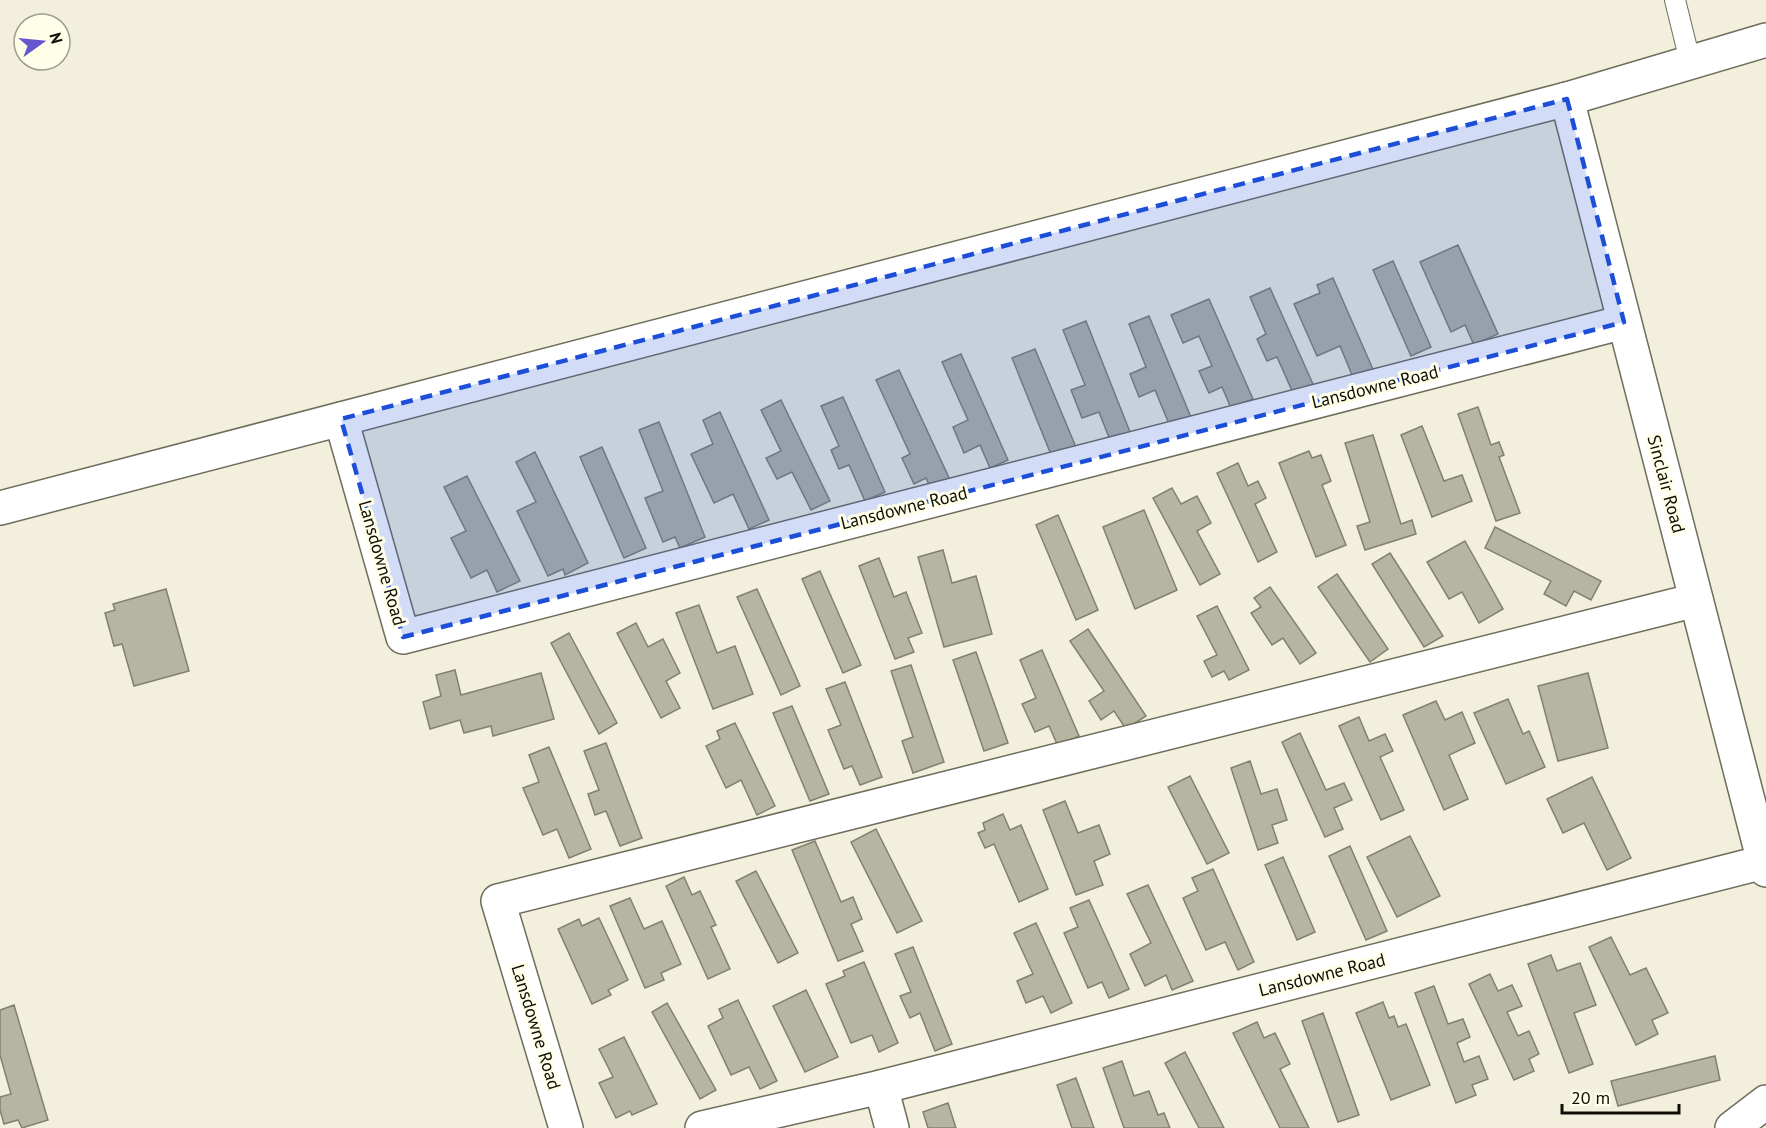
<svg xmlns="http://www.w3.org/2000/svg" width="1766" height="1128" viewBox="0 0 1766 1128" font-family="'PT Sans',sans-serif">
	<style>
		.building { fill: #b6b5a2; stroke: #82816f; stroke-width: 1.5 }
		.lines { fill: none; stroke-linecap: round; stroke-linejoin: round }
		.lane-casing { stroke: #6f6d5c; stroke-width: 22 }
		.street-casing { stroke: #6f6d5c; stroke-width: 36 }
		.lane { stroke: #fff; stroke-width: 20 }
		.street { stroke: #fff; stroke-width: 33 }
		.marked { fill: #1d4ed8; fill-opacity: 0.2; stroke: #1d4ed8; stroke-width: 4.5; stroke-dasharray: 12 8; stroke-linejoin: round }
		.labels { text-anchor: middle; stroke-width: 6; stroke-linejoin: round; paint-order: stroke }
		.street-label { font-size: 18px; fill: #0e0e07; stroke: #fffee9 }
	</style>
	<rect width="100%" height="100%" fill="#f2f0dc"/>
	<g class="building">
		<path d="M1458,245L1498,334L1474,345L1465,325L1451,332L1420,262Z"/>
		<path d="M1393,261L1431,347L1411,356L1373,270Z"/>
		<path d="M1333,278L1375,374L1355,382L1340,346L1317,356L1294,304L1320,293L1317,285Z"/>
		<path d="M1270,288L1313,384L1293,393L1277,357L1267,361L1257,339L1266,334L1250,297Z"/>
		<path d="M1209,299L1253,399L1231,408L1222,387L1209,393L1199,371L1212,366L1199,336L1183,343L1171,315Z"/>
		<path d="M1149,316L1193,422L1172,431L1155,390L1139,397L1130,374L1146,367L1129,324Z"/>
		<path d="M1086,321L1130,432L1110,440L1099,412L1082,418L1071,390L1085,385L1063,330Z"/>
		<path d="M1035,349L1078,452L1054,462L1012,358Z"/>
		<path d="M961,354L1008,460L990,468L980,445L964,453L953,427L968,420L942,362Z"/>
		<path d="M899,370L950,480L931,489L926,478L914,484L902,458L910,454L876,380Z"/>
		<path d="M843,397L885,492L865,501L849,465L839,469L831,450L839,446L821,406Z"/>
		<path d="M781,400L830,501L811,510L792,472L777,479L766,458L781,451L761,410Z"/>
		<path d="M1478,407L1491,445L1499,442L1504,455L1499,457L1520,513L1496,521L1458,414Z"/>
		<path d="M720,412L769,520L749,529L733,494L714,503L691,454L713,444L703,420Z"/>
		<path d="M659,422L705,537L680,548L675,537L663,542L645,498L663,491L639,430Z"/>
		<path d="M1422,426L1444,481L1462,475L1472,501L1432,517L1401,435Z"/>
		<path d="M1373,435L1401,524L1412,520L1416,534L1365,550L1357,526L1370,522L1345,443Z"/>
		<path d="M602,447L646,548L624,558L580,457Z"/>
		<path d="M1309,451L1312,458L1321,455L1331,481L1322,485L1346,545L1316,557L1279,463Z"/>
		<path d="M535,452L588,563L565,575L563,569L548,576L517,511L536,502L516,462Z"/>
		<path d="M1238,463L1248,486L1258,481L1266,498L1255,504L1277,552L1258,562L1217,473Z"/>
		<path d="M467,476L520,581L497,592L487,570L471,578L451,538L466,531L444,487Z"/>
		<path d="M1172,488L1181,504L1197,496L1211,523L1197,531L1220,574L1200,585L1153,498Z"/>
		<path d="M1144,510L1177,590L1135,609L1103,527Z"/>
		<path d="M1058,515L1098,610L1076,620L1036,525Z"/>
		<path d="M1495,527L1601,581L1591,600L1574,591L1566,606L1544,594L1551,581L1485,548Z"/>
		<path d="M1465,541L1503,609L1479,623L1462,592L1449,599L1427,562Z"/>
		<path d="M943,550L952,583L976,576L992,634L944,647L918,557Z"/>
		<path d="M1390,553L1443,636L1424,647L1372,564Z"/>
		<path d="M879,558L894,597L906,592L922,633L908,638L914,652L895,659L859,566Z"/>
		<path d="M820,571L861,665L843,673L802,579Z"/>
		<path d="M1337,574L1388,649L1370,662L1318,587Z"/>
		<path d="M1270,587L1316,653L1300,664L1283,638L1272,645L1251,613L1261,607L1254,598Z"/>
		<path d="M166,589L189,671L134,686L122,644L114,646L105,613L115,610L113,604Z"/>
		<path d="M757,589L800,686L781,695L737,597Z"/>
		<path d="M699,605L717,653L735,646L753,694L713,709L676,613Z"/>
		<path d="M1217,606L1249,670L1229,680L1224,671L1212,677L1204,661L1217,655L1197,616Z"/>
		<path d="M636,623L648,647L663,639L680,673L666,681L680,708L661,718L617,633Z"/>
		<path d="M1088,629L1146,716L1126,729L1114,711L1101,720L1089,701L1104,691L1070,641Z"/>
		<path d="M569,633L617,723L599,734L551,643Z"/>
		<path d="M1042,650L1079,736L1058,746L1049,726L1035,732L1022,704L1036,698L1020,660Z"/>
		<path d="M976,652L1008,743L984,751L953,660Z"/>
		<path d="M911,665L944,762L913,773L902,741L913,737L891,671Z"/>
		<path d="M455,670L461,695L541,673L554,719L493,736L491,726L464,733L460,720L430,729L423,702L441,696L436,675Z"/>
		<path d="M1588,673L1608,748L1558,761L1538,686Z"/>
		<path d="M845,682L882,777L860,785L852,766L844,769L828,730L841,725L826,689Z"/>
		<path d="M1508,699L1523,734L1529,731L1545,767L1506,784L1474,713Z"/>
		<path d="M1436,701L1445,720L1462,712L1475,743L1449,755L1468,799L1444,810L1403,715Z"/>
		<path d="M792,706L829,794L810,801L773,713Z"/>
		<path d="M1359,717L1369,741L1385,734L1393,751L1380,757L1404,810L1381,820L1339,726Z"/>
		<path d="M735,723L775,806L757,815L741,780L726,788L706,746L720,739L717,731Z"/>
		<path d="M1300,733L1326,790L1344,783L1352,800L1334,808L1343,829L1325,837L1282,742Z"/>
		<path d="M606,743L642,838L620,846L606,811L595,815L588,794L599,790L584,751Z"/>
		<path d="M549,747L591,849L569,858L557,829L543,835L523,788L539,782L529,755Z"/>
		<path d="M1250,761L1261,794L1277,789L1287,820L1272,825L1278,843L1258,850L1231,768Z"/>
		<path d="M1190,776L1229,853L1207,864L1168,787Z"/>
		<path d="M1592,777L1631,858L1607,870L1584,823L1563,833L1547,799Z"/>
		<path d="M1065,801L1078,833L1099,825L1110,854L1094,861L1103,885L1076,895L1043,810Z"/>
		<path d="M1003,814L1010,830L1021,825L1048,889L1019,902L994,844L985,848L978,833L985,830L983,823Z"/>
		<path d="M876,829L922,921L897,933L851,842Z"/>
		<path d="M1410,836L1440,896L1397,917L1367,857Z"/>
		<path d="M815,841L841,902L853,897L862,919L851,924L863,951L838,961L792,850Z"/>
		<path d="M1350,846L1387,931L1366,940L1329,856Z"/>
		<path d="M1283,857L1315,932L1297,940L1265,865Z"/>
		<path d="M1213,869L1254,962L1238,970L1225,942L1206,950L1183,898L1198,891L1192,878Z"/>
		<path d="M756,871L798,953L778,963L736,881Z"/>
		<path d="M684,877L692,895L700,891L716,925L711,927L730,969L708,979L666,886Z"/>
		<path d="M1148,885L1193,981L1172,990L1166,975L1145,986L1130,954L1151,943L1127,894Z"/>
		<path d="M630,898L644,929L662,921L681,964L661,973L664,980L645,988L610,906Z"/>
		<path d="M1089,900L1129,989L1109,998L1102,982L1088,988L1064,933L1078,927L1070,908Z"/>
		<path d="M599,918L628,980L608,990L611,995L592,1004L558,929L579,919L582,926Z"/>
		<path d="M1036,923L1072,1003L1051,1013L1043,996L1026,1003L1017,981L1033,974L1014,933Z"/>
		<path d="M1611,937L1630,975L1646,968L1668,1013L1652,1020L1658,1034L1636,1045L1589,947Z"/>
		<path d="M913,947L952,1044L935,1051L920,1013L910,1018L900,996L911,992L895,954Z"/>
		<path d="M1551,955L1557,971L1580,963L1596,1005L1574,1013L1593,1064L1569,1073L1528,964Z"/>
		<path d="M864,962L898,1043L879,1052L872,1035L851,1043L826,984L845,976L843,971Z"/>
		<path d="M1490,974L1498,991L1512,985L1522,1006L1507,1012L1518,1036L1529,1031L1539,1054L1529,1059L1534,1071L1514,1080L1469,984Z"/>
		<path d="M1434,986L1448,1024L1463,1019L1470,1037L1457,1043L1464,1062L1479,1056L1488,1079L1472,1085L1476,1095L1456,1103L1415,993Z"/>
		<path d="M806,990L838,1057L805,1072L773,1006Z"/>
		<path d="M738,1000L777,1081L760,1089L749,1067L731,1075L708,1026L723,1018L719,1009Z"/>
		<path d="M1383,1002L1389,1018L1394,1016L1398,1027L1406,1024L1430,1085L1391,1100L1356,1013Z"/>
		<path d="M667,1003L716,1090L700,1099L652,1012Z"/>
		<path d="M14,1005L48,1120L22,1128L18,1120L4,1124L0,1110V1097L11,1094L0,1055V1010Z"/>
		<path d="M1323,1013L1359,1115L1338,1122L1302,1021Z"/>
		<path d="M1257,1022L1264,1038L1275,1033L1290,1064L1280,1069L1309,1128H1280L1233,1033Z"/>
		<path d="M624,1037L657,1104L632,1115L630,1111L616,1118L599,1083L613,1077L599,1049Z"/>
		<path d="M1185,1052L1224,1128H1199L1165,1063Z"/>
		<path d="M1715,1056L1720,1080L1618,1106L1611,1081Z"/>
		<path d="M1122,1061L1134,1096L1149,1091L1158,1115L1164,1113L1170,1128H1124L1103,1068Z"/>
		<path d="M1076,1078L1094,1128H1072L1057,1085Z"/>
		<path d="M948,1103L956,1128H928L923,1112Z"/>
	</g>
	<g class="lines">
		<g class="lane-casing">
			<path id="lane" d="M1675,0L1690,61"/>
		</g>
		<g class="street-casing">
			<g id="street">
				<path d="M1567,99L1766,870"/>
				<path d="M341,419L403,637L1624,322"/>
				<path d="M0,508L1567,99L1766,40"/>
				<path d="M881,1087L892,1128"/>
				<path d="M566,1128L498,901L1696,600"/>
				<path d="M702,1128L881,1087L1764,862"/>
				<path d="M1732,1128L1766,1102"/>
			</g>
		</g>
		<use href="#lane" class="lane"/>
		<use href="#street" class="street"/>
	</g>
	<path class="marked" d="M1567,99L1624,322L403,637L341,419Z"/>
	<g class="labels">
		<g class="street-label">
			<text transform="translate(1375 387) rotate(-14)" y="6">Lansdowne Road</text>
			<text transform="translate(1666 484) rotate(75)" y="6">Sinclair Road</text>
			<text transform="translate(904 508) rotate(-14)" y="6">Lansdowne Road</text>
			<text transform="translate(382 563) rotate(74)" y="6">Lansdowne Road</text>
			<text transform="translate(1322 975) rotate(-14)" y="6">Lansdowne Road</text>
			<text transform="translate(536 1027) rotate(73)" y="6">Lansdowne Road</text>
		</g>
	</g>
	<g transform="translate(42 42) rotate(75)"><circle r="28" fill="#fffee9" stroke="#9f9e8f" stroke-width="1.5"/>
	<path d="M0-4.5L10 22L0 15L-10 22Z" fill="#6556cf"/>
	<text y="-9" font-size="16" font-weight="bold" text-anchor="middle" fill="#0e0e07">N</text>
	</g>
	<path d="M1562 1104v9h117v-9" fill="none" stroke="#0e0e07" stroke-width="3"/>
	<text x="1571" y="1104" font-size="18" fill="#0e0e07" stroke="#fffee9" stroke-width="4.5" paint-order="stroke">20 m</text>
</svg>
